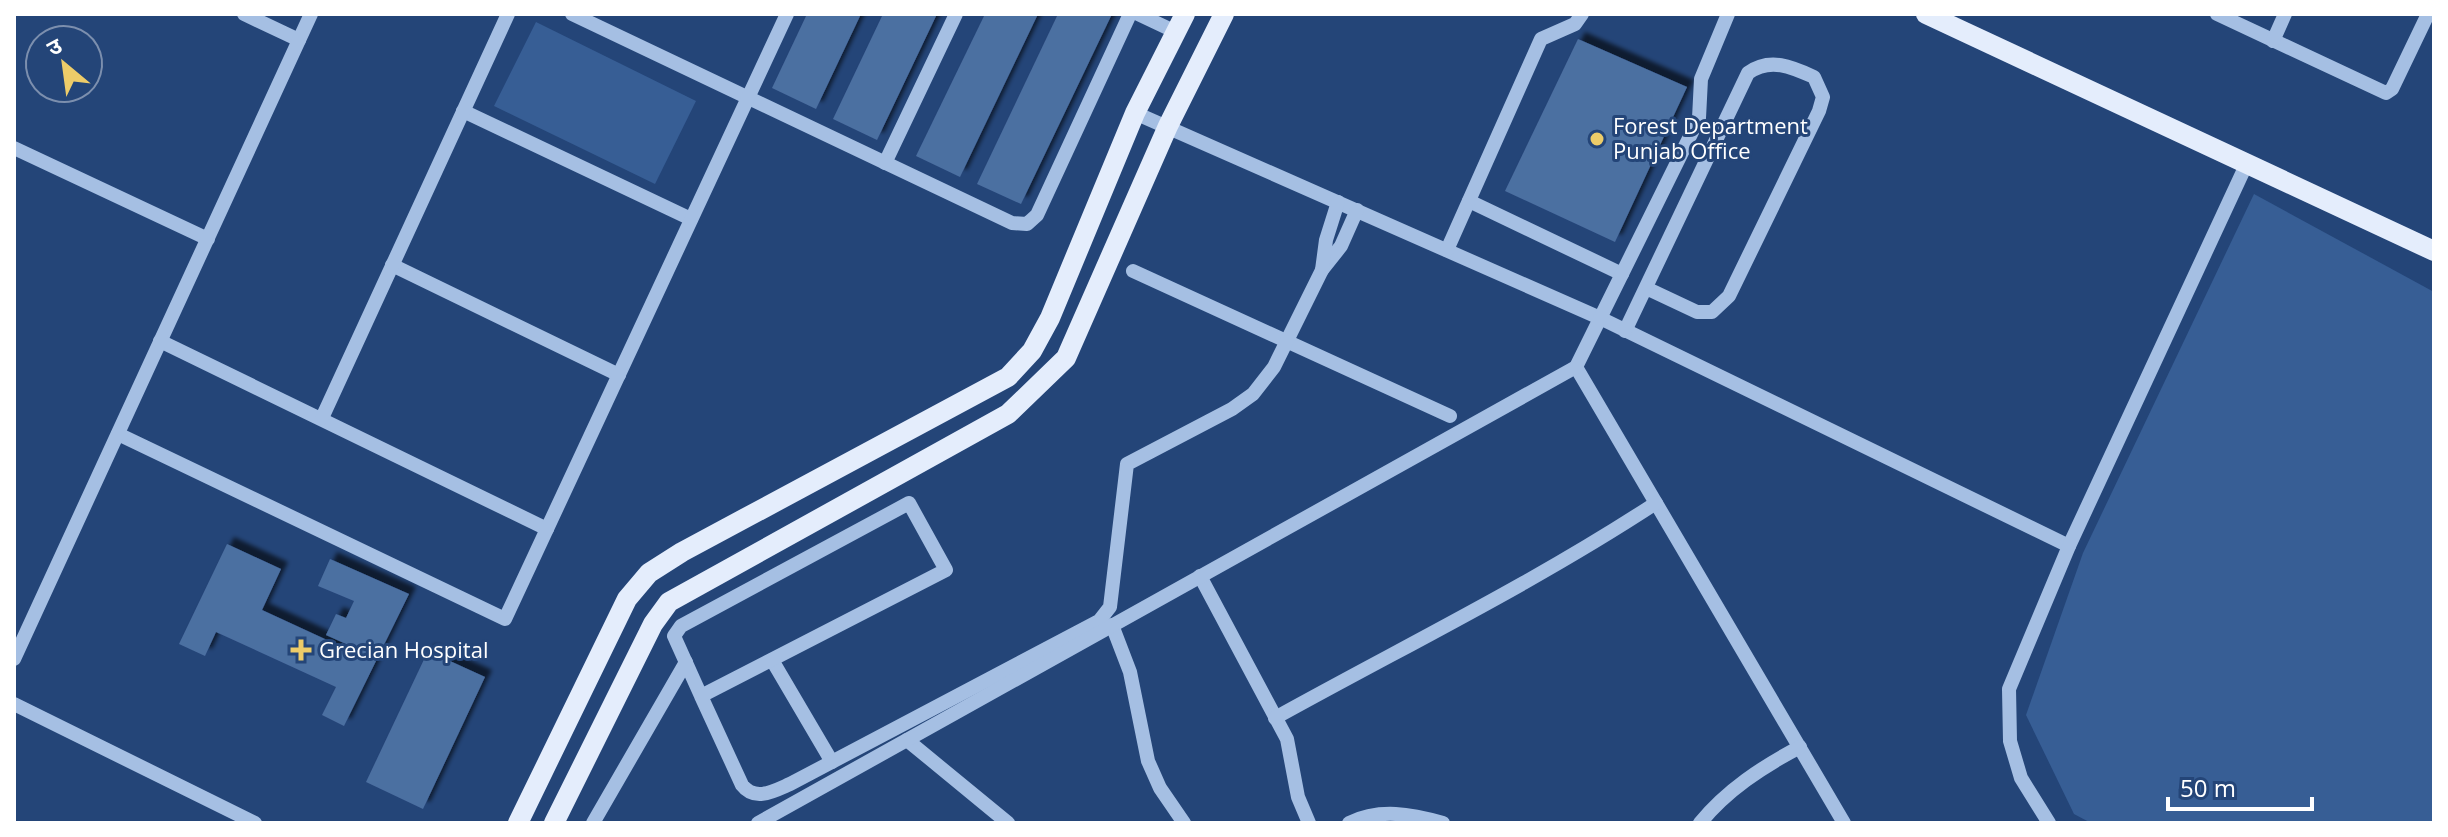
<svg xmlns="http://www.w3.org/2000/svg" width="2448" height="837" viewBox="0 0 2448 837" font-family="'Open Sans','Noto Sans Devanagari',sans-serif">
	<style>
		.green { fill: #375e95 }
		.building { fill: #4c6fa1; filter: url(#shadow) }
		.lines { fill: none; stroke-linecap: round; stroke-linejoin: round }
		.minor { stroke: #a5bfe3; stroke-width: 14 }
		.major { stroke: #e4edfc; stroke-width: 20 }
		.poi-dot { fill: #edcc69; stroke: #244578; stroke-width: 3 }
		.labels { text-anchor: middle; stroke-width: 6; stroke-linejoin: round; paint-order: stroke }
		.poi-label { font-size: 22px; fill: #fff; stroke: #244578; text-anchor: start }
	</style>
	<defs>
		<filter id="shadow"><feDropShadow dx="7" dy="-7" stdDeviation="2" flood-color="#0009"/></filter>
	</defs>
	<rect width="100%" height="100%" fill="#244578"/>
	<g class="green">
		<path d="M536,22L696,101L655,184L494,106Z"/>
		<path d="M2254,194L2434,292V823H2091L2074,814L2026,715L2083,553Z"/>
	</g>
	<g class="building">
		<path d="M807,14H861L816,109L772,88Z"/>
		<path d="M883,14H937L877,140L833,119Z"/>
		<path d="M985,14H1038L960,177L916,156Z"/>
		<path d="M1058,14H1112L1021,204L977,184Z"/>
		<path d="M1578,39L1687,87L1615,242L1505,191Z"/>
		<path d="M227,544L281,569L262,610L353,652L355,648L326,635L336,614L346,618L354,601L318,586L330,559L409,594L344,726L322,715L336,687L216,632L205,656L179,644Z"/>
		<path d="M428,651L485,677L423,809L366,782Z"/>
	</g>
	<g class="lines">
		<g class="minor">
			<path d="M244,14L299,40"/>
			<path d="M572,14L1012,223L1027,224L1037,215L1130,14"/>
			<path d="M1138,14L1176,32"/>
			<path d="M2217,14L2386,93L2392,89L2428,14"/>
			<path d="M2273,41L2285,14"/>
			<path d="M463,111L691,219"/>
			<path d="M1135,113L1600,318L2069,546"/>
			<path d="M14,148L208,239"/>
			<path d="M885,163L956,14"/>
			<path d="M1469,201L1622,274"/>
			<path d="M1447,250L1541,39L1575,24L1582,14"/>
			<path d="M392,265L619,375"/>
			<path d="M1322,270L1341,246L1357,210"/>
			<path d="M1133,271L1450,416"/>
			<path d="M1625,331L1748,73C1770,57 1792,67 1814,77L1823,97L1819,111L1729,296L1712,312H1697L1646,288"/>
			<path d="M160,341L547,529"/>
			<path d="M1576,367L1844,823"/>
			<path d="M322,418L508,14"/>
			<path d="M118,434L505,619L787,14"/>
			<path d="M1200,576L1287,739L1298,797L1309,823"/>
			<path d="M1112,625L1130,672L1148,761L1160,788L1184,823"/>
			<path d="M14,659L311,14"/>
			<path d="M772,660L832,762"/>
			<path d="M701,696L674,636L681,626L909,503L946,570L701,696L742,785C755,802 774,791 790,784L1099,621L1110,607L1127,464L1232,409L1253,394L1274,367L1322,270L1326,240L1338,202"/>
			<path d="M14,704L255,823"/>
			<path d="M1275,718C1403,647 1534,583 1656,503"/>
			<path d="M907,740L1008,823"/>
			<path d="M593,823L686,662"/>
			<path d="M758,823L1576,367L1699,118L1701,79L1728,14"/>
			<path d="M1349,823C1380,808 1411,814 1443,823"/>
			<path d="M1700,823C1727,790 1762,767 1800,747"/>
			<path d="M2049,823L2021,778L2010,741L2009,689L2069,546L2247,163"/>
		</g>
		<g class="major">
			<path d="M1926,14L2434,251"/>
			<path d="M518,823L627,599L649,573L682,552L1008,377L1032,351L1050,318L1135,113L1185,14"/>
			<path d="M554,823L653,624L669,602L1008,414L1066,358L1168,126L1224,14"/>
		</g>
	</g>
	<g class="poi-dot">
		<circle cx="1597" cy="139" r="8"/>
		<path d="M297 638h8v8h8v8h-8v8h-8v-8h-8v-8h8z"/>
	</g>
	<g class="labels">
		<g class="poi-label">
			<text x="1613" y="134">Forest Department<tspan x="1613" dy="25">Punjab Office</tspan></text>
			<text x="319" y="658">Grecian Hospital</text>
		</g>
	</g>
	<rect width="2448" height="837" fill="none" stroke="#ffffff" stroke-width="32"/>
	<g transform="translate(64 64) rotate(331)"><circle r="38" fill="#244578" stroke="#7c8fae" stroke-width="2"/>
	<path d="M0-6L14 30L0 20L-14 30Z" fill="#edcc69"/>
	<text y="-12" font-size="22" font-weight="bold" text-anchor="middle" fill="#ffffff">उ</text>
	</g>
	<path d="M2168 797v12h144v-12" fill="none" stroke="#ffffff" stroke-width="4"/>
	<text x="2180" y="797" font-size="24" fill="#ffffff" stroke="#244578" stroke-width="6" paint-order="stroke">50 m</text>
</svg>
